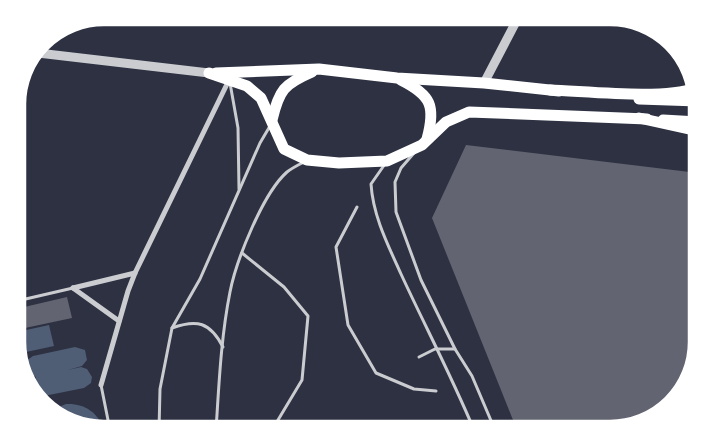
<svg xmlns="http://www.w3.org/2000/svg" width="714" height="446" viewBox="0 0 714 446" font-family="Karla,sans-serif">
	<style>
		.water { fill: #4f5d75 }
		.building { fill: #626471 }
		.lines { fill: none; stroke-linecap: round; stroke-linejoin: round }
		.service { stroke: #caccd0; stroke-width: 3 }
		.minor { stroke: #caccd0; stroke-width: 5 }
		.tertiary { stroke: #caccd0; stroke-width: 9 }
		.primary { stroke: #fff; stroke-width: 11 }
		.trunk { stroke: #fff; stroke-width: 11 }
		.rim { fill: none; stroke: #fff; stroke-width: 2.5 }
	</style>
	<rect width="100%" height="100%" fill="#2d3142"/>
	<g class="water">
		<path d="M49,325L54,346L17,354V332Z"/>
		<path d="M75,347L85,350L87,360L82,366L68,370L81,367L87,369L92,377L91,383L84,388L39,397L29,387L36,377L26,372V361L33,356Z"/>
		<path d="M66,404C84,403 98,412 104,430L56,415L51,410Z"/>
	</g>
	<g class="building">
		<path d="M466,145L698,173V347L683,390L654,418L615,430H517L432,218Z"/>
		<path d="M67,297L72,318L25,328L20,308Z"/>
	</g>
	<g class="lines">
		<g class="service">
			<path d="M230,83L238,128L239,189"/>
			<path d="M414,153L401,168L395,182L396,212L421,280L455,349L472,376L495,430"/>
			<path d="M385,164L371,184C373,216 388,245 401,274C425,326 452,377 474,430"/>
			<path d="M357,207L336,247L348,325L376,373L414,389L436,391"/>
			<path d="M242,253L284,287L308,316L302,380L272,430"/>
			<path d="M17,301L73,288"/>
			<path d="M172,328C197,319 210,322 223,347"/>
			<path d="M419,357L435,349H455"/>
			<path d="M101,385L110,430"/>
			<path d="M159,430L160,389L172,328L200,279L260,143L270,126"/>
			<path d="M216,430C219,384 221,337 230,292C236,261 263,193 287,172C292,168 298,165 304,162"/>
		</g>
		<g class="minor">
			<path d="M73,288L135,273"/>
			<path d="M73,288L119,321"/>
			<path d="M101,385L128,291L135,273L229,80"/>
		</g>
		<g class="tertiary">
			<path d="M38,53L209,73"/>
			<path d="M484,83L519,16"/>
		</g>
		<g class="primary">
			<path d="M209,73L247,86L261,98L284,149L307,160L339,163L387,161L422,145L446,122L469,112L647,119"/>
			<path d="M216,73L319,69L397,78L484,83L559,91"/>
			<path d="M401,80C431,95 436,106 427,139"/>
			<path d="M639,99L698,101"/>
			<path d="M272,120C279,90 284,84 312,72"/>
			<path d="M663,120L698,122"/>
		</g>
		<g class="trunk">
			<path d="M550,90C584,91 665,100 695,88"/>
			<path d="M639,118L698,131"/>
		</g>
	</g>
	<path d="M0 0H714V446H0ZM104 25H610A79 79 0 0 1 689 104V342A79 79 0 0 1 610 421H104A79 79 0 0 1 25 342V104A79 79 0 0 1 104 25Z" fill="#fff" fill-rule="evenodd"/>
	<path class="rim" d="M104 25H610A79 79 0 0 1 689 104V342A79 79 0 0 1 610 421H104A79 79 0 0 1 25 342V104A79 79 0 0 1 104 25Z"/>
</svg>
